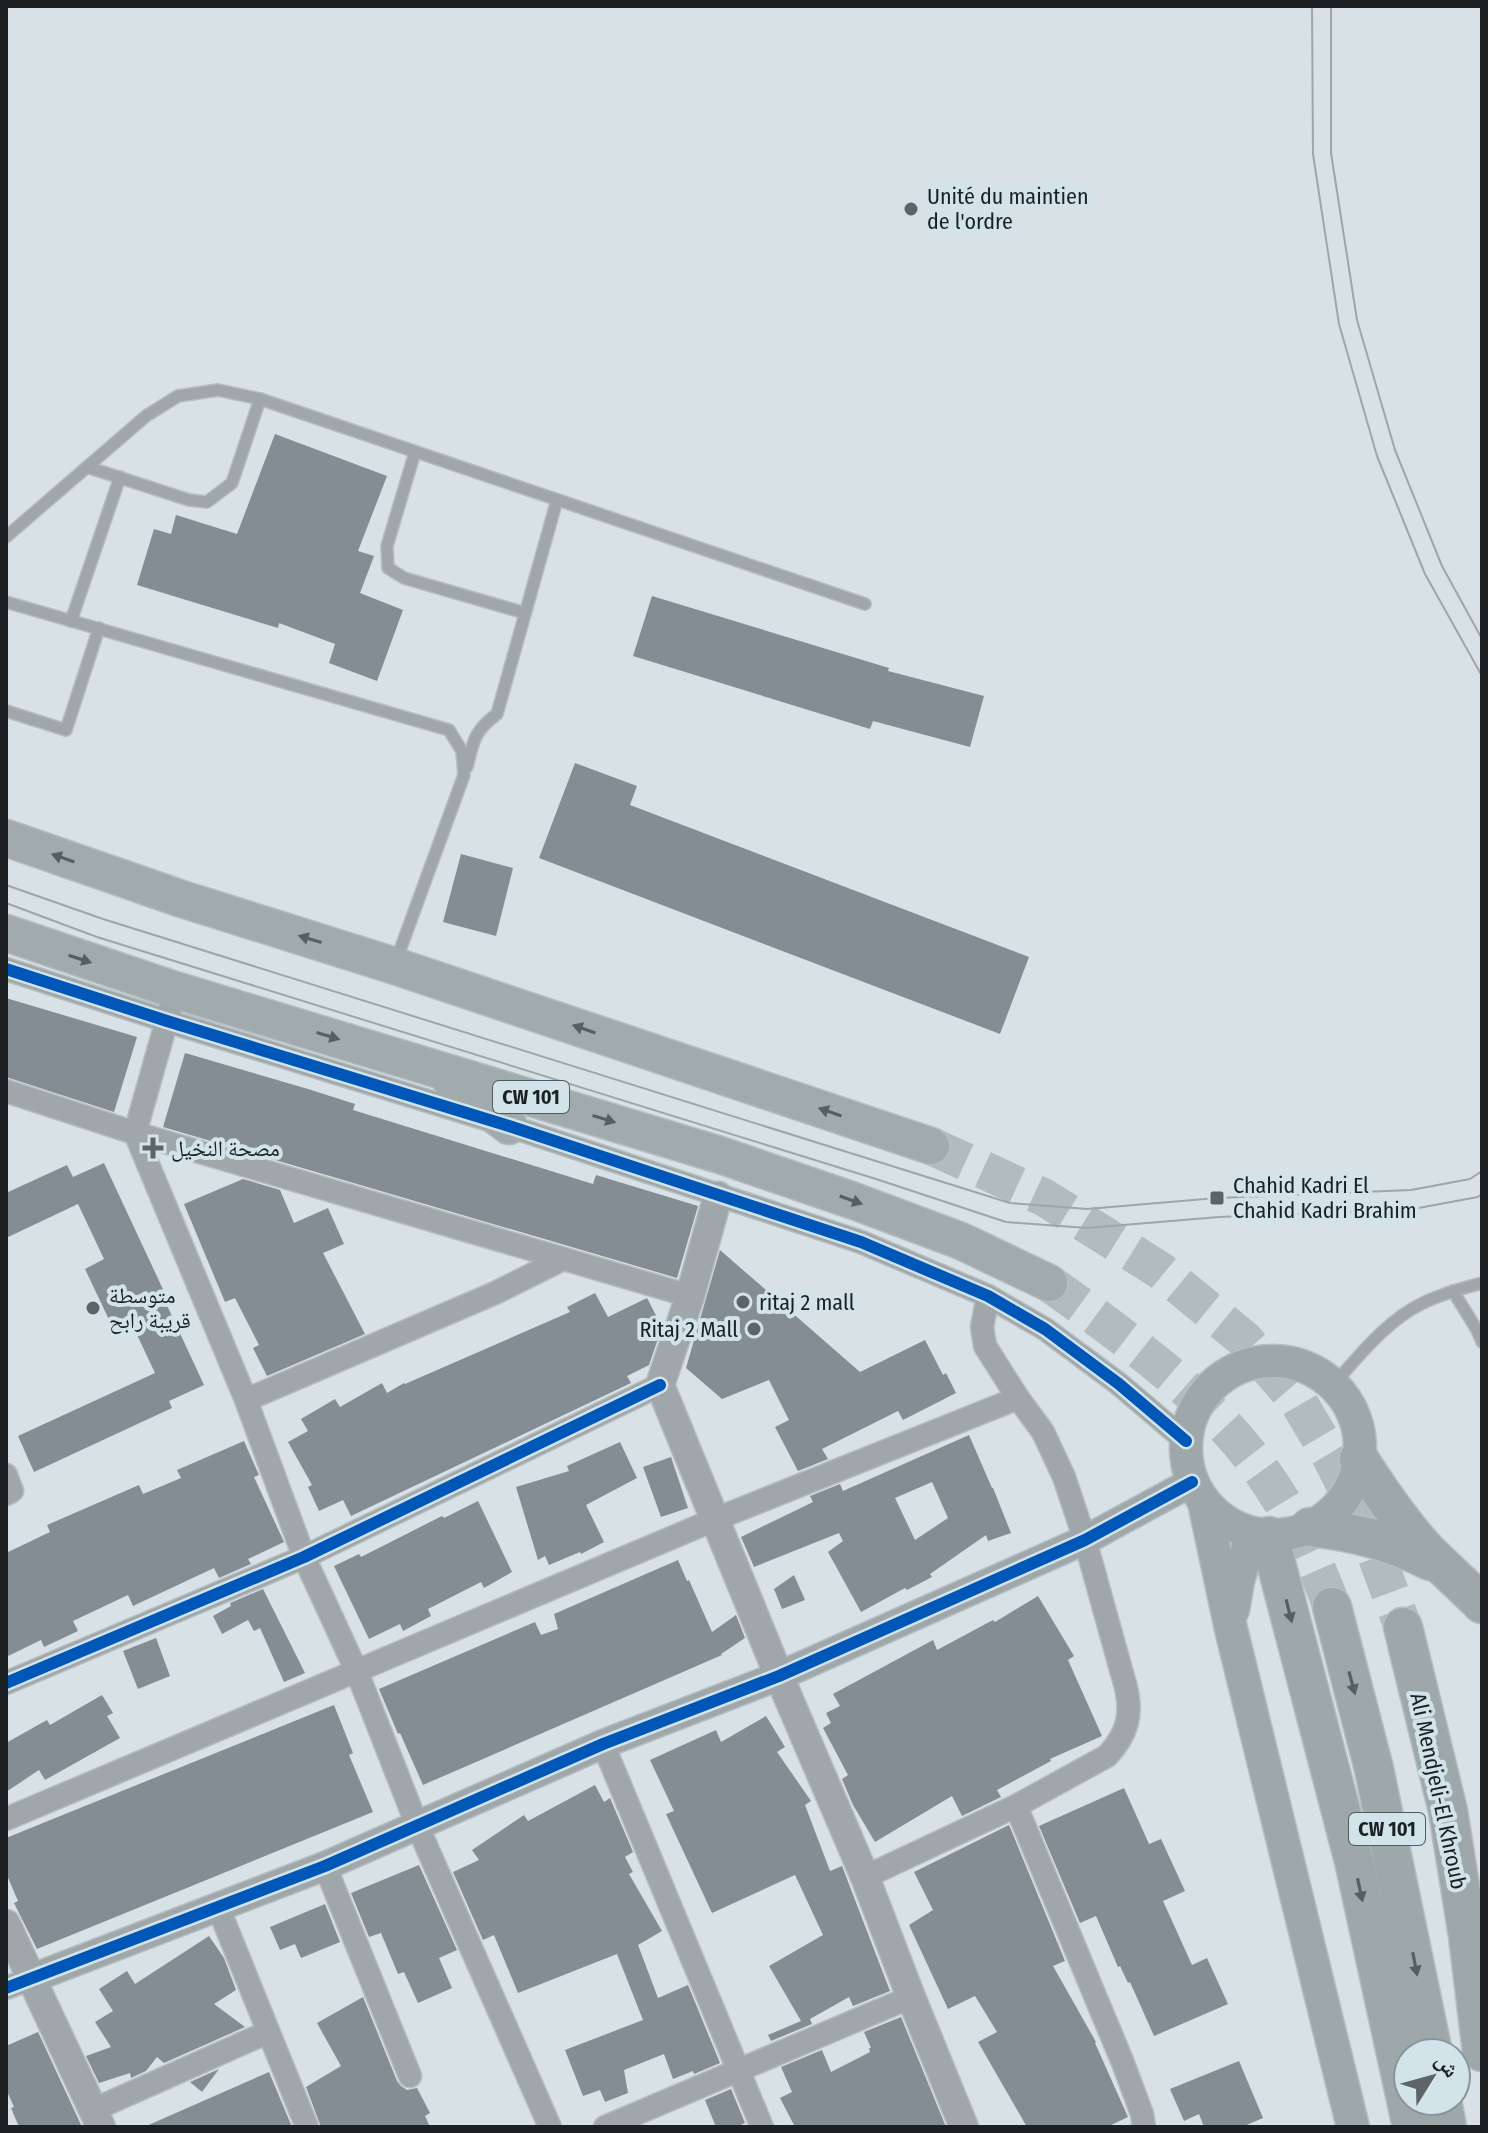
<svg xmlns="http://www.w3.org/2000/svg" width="1488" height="2133" viewBox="0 0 1488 2133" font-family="'Fira Sans Condensed','Noto Naskh Arabic',sans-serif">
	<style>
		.building { fill: #848d94; fill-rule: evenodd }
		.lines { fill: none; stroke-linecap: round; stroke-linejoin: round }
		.trunk-tunnel { stroke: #b2bbbe; stroke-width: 38; stroke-dasharray: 38 19; stroke-linecap: butt }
		.service-casing { stroke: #b7bec1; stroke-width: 14 }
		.minor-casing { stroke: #b7bec1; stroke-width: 25 }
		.tertiary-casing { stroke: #b7bec1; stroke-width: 31 }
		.secondary-casing { stroke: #b7bec1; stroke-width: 35 }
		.primary-casing { stroke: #b7bec1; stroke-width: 39 }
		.trunk-casing { stroke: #b7bec1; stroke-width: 41 }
		.service { stroke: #a0a7aa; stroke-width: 11 }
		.minor { stroke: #a0a7aa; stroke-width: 22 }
		.tertiary { stroke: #a0a7aa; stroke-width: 28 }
		.secondary { stroke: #9ea7aa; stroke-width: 32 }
		.primary { stroke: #a1aaad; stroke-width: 36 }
		.trunk { stroke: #9ea8ab; stroke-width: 38 }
		.tram { stroke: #9fa6a9; stroke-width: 2 }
		.cycleway-casing { stroke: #d3e3ea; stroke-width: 17 }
		.cycleway { stroke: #0057b8; stroke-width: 12 }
		.oneway { fill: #575f61 }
		.oneway2 { fill: #565e60 }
		.poi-dot { fill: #5d6467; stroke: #d3e3ea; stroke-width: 3 }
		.labels { text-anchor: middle; stroke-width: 8; stroke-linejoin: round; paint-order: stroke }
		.shield { fill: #d3e3ea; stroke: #525b5f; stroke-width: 2 }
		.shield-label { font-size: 20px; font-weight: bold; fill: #1b2123 }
		.poi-label { font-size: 22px; fill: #1b2123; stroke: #d3e3ea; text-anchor: start }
		.street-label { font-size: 22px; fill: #1b2123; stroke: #d3e3ea }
	</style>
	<rect width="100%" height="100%" fill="#d8e1e5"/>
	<g class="building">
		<path d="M275,434L387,476L358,551L374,556L360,593L403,610L377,681L329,663L335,644L279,623L278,628L137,585L154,529L171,534L176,515L237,534Z"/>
		<path d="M652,596L889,668L888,671L984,696L970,747L873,721L870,729L633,656Z"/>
		<path d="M575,763L637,786L630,805L1029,957L1000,1034L539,858Z"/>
		<path d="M461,854L513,868L496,936L443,922Z"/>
		<path d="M6,998L137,1037L114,1112L6,1077Z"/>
		<path d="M185,1053L308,1089L355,1104L353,1110L593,1184L596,1175L698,1206L677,1278L163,1127Z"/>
		<path d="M104,1163L168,1300L165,1301L204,1385L169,1401L172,1408L34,1472L18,1436L155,1373L130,1320L113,1328L85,1269L104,1259L78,1204L6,1238V1193L67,1165L73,1177Z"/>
		<path d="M243,1179L280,1190L294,1223L328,1208L344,1244L323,1253L365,1334L267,1376L253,1348L259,1345L235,1298L225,1302L184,1204Z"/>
		<path d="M720,1250L860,1372L925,1340L943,1375L946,1373L956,1393L903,1420L898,1411L822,1449L828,1459L798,1471L775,1427L789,1420L769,1380L722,1399L686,1368Z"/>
		<path d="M595,1293L608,1317L647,1298L662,1327L649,1365L627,1376L631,1383L351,1516L343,1500L319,1511L308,1487L312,1485L288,1442L308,1431L301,1419L335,1399L340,1407L382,1383L387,1393L404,1383L405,1384L570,1312L567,1307Z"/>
		<path d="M969,1435L992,1488H993L1011,1533L988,1541L986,1535L930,1574L932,1577L907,1590L905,1588L861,1612L828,1552L843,1541L839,1533L754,1567L741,1537L813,1502L810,1496L840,1484L843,1491ZM932,1482L948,1518L915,1540L895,1498Z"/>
		<path d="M244,1441L259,1475L254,1477L284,1542L248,1559L251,1564L219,1578L214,1568L133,1606L128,1595L73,1621L78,1631L44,1647L41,1640L6,1657V1553L50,1532L47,1525L139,1485L143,1494L181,1478L177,1470Z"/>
		<path d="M620,1442L637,1478L586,1505L604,1542L581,1554L580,1552L549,1565L545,1556L538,1560L516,1487L569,1471L567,1466Z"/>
		<path d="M671,1457L688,1508L661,1517L643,1467Z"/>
		<path d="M478,1501L512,1572L484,1588L481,1582L428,1609L431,1616L403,1631L400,1624L369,1639L334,1566L359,1554L361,1557L442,1516L444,1518Z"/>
		<path d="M678,1560L687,1581L689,1580L712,1632L736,1615L745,1638L721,1654L722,1655L423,1785L400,1733L398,1734L379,1689L535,1622L541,1635L558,1629L554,1614Z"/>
		<path d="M794,1575L805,1600L782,1609L774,1589Z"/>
		<path d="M263,1589L305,1673L284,1682L260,1628L254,1631L248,1620L222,1634L213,1616L231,1606L230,1603Z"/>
		<path d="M1038,1596L1074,1656L1068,1660L1102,1736L1050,1759L1051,1761L997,1790L1001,1797L962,1816L952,1796L875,1842L853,1805L842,1779L848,1775L823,1728L831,1723L826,1713L840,1706L833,1694L933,1640L937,1650L993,1620L995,1622Z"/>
		<path d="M156,1638L170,1676L138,1689L123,1651Z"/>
		<path d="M102,1695L113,1713L107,1716L120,1738L45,1780L39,1770L6,1792V1743L47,1720L50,1725Z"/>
		<path d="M334,1705L353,1753L349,1755L373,1812L37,1949L14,1903L18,1901L6,1873V1838Z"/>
		<path d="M766,1716L785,1747L777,1752L811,1801L805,1805L830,1871L842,1866L890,1991L853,2006L849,1997L810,2019L812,2024L771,2041L768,2035L801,2021L769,1966L823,1935L795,1875L712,1913L666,1814L674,1811L650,1760L716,1730L721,1742Z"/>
		<path d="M595,1785L604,1802L610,1798L633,1852L625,1857L633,1872L629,1874L662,1931L638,1945L658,1998L688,1985L720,2063L694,2074L693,2071L673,2079L664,2054L624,2070L628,2093L605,2102L600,2090L583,2096L565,2050L643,2020L617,1954L518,1993L494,1935L483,1940L453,1872L479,1860L472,1850L524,1815L528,1821Z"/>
		<path d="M1124,1788L1149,1844L1161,1839L1185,1891L1163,1901L1192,1965L1207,1958L1228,2004L1154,2036L1130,1982L1128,1983L1120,1966L1118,1967L1096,1916L1080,1923L1039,1826Z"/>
		<path d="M1009,1825L1065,1961L1053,1966L1096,2042L1095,2043L1128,2117L1107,2127H1027L978,2042L997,2032L975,1996L948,2009L909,1925L933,1910L914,1872Z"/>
		<path d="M419,1865L457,1950L439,1958L452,1988L418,2003L404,1972L398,1974L381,1933L369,1937L351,1893Z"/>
		<path d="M325,1904L340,1942L301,1958L295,1944L280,1950L270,1927Z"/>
		<path d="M209,1936L224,1958L236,1990L214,2004L245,2027L164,2063L157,2057L146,2071L131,2078L130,2073L99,2083L86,2056L111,2047L95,2022L113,2011L99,1989L127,1971L135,1984Z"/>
		<path d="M363,1997L397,2081L401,2086L407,2090L417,2088L430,2113L425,2116L430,2127H321L306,2087L341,2066L317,2023Z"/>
		<path d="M901,2017L946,2127H795L780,2098L792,2092L781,2067L822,2050L831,2072L870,2052L869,2048H871L864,2032Z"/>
		<path d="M38,2032L82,2127H19L11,2108L14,2107L6,2089V2046Z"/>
		<path d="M1239,2061L1263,2118L1242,2127H1204L1199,2114L1184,2121L1170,2089Z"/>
		<path d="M219,2069L202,2092L190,2082Z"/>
		<path d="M269,2072L292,2127H144Z"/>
		<path d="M731,2089L745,2123L736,2127H716L705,2100Z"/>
	</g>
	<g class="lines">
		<g class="trunk-tunnel">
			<path d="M931,1146L1045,1198L1161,1271L1245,1340L1299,1403L1331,1457L1364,1523L1403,1627"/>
			<path d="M1049,1283C1106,1324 1165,1366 1215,1416C1268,1468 1307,1538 1332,1607"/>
		</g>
		<g class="service-casing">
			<g id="service">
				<path d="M415,452L387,546L388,568L404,578L525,613"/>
				<path d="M87,467L189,500L207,502L232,483L260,399"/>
				<path d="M6,537L146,416L178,396L218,390L260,399L865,604"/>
				<path d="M6,602L449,730L462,751L464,775L396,961"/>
				<path d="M71,621L120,477"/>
				<path d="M6,711L66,730L99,628"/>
				<path d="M467,767C473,741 475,730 497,714L557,500"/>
				<path d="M1482,1283L1453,1291L1477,1330L1482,1342"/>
				<path d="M1333,1385C1359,1356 1387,1320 1423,1303C1433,1298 1443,1295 1453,1291"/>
			</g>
		</g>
		<g class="minor-casing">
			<g id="minor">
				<path d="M6,969L167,1021L509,1126L861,1242L988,1296L1045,1329L1119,1384L1186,1441"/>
				<path d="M170,1009L135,1133L246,1400L304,1557L357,1672L417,1825L550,2127"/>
				<path d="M6,1091L135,1133L690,1296"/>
				<path d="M246,1400L495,1293L563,1259"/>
				<path d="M6,1475L12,1491L6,1494"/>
				<path d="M6,1683L304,1557L660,1385"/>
				<path d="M603,1744L762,2127"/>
				<path d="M1016,1806L1123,2063L1142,2114L1144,2127"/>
				<path d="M6,1819L716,1519L1018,1398"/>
				<path d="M325,1866L410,2076"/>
				<path d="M865,1877L1016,1806L1107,1756C1128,1734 1133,1713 1125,1684L1085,1540L1064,1477L1043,1432L1018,1398L985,1346L982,1327L988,1296"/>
				<path d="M218,1907L307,2127"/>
				<path d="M6,1988L30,1979"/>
				<path d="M93,2110L268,2032"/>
				<path d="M605,2127L911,1997"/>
			</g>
		</g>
		<g class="tertiary-casing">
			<g id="tertiary">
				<path d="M718,1196L690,1296L660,1385L779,1676L865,1877L911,1997L964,2127"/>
				<path d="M6,1924L101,2127"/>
				<path d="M30,1979L325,1866L603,1744L779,1676L1085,1540L1192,1482"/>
			</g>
		</g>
		<g class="secondary-casing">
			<g id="secondary">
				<circle cx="1273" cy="1448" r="87"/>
				<path d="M1204,1502L1231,1629L1353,2127"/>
				<path d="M1233,1610L1238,1581L1252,1533"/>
			</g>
		</g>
		<g class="primary-casing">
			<g id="primary">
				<path d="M6,838L182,899L395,966L931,1146"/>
				<path d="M6,933L175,990L720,1155L854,1201L961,1241L1049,1283"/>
				<path d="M451,1081L509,1126"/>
			</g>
		</g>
		<g class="trunk-casing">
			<g id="trunk">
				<path d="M1359,1459C1380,1492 1401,1523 1427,1551C1445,1569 1464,1586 1482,1604"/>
				<path d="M1310,1527C1353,1532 1391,1541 1430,1561"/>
				<path d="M1269,1536L1354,1861L1412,2127"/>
				<path d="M1332,1607L1374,1769L1433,2053"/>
				<path d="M1403,1627L1448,1811L1468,1936L1482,2052"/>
				<path d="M1442,2101L1447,2127"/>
			</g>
		</g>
		<use href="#service" class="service"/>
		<use href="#minor" class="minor"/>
		<use href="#tertiary" class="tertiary"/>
		<use href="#secondary" class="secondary"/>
		<use href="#primary" class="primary"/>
		<use href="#trunk" class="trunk"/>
		<g class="tram">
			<path d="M1312,6L1313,154L1339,324L1377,456L1425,574L1482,676"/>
			<path d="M1331,6V153L1357,320L1395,450L1442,566L1482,639"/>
			<path d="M6,885L103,919L1010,1203L1087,1209L1217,1198L1411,1190L1470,1179L1482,1171"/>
			<path d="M6,903L97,937L876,1179L1006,1222L1087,1228L1219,1217L1413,1209L1478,1197L1482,1194"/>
		</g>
		<g class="cycleway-casing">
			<g id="cycleway">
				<path d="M6,969L167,1021L509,1126L861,1242L988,1296L1045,1329L1119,1384L1186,1441"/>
				<path d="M6,1683L304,1557L660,1385"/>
				<path d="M6,1988L325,1866L603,1744L779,1676L1085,1540L1192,1482"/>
			</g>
		</g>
		<use href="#cycleway" class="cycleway"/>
	</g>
	<defs><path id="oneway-solid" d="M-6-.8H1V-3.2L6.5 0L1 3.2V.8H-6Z" transform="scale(2)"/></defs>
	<g class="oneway">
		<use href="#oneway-solid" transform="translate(63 858) rotate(-161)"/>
		<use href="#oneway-solid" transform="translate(310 939) rotate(-163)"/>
		<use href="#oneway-solid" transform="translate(80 959) rotate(18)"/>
		<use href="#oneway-solid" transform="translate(584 1029) rotate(-161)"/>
		<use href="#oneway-solid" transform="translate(328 1036) rotate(17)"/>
		<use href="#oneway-solid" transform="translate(830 1112) rotate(-161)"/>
		<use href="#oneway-solid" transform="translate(604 1119) rotate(17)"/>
		<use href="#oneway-solid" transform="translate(851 1200) rotate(20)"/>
	</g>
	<g class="oneway2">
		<use href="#oneway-solid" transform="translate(1289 1611) rotate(76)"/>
		<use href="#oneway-solid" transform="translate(1352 1683) rotate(75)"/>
		<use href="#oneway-solid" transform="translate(1360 1890) rotate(78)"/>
		<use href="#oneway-solid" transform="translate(1415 1964) rotate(79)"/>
	</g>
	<g class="poi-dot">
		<circle cx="911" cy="209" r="8"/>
		<path d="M149 1136h8v8h8v8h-8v8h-8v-8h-8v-8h8z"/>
		<rect x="1209" y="1190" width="16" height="16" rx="4"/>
		<circle cx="743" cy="1302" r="8"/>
		<circle cx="93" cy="1308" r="8"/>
		<circle cx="754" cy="1329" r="8"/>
	</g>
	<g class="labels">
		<g class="shield">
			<rect x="493" y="1081" width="76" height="32" rx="6"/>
			<rect x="1349" y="1813" width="76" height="32" rx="6"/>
		</g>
		<g class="shield-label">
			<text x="531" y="1104">CW 101</text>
			<text x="1387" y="1836">CW 101</text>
		</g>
		<g class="poi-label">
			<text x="927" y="204">Unité du maintien<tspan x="927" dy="25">de l'ordre</tspan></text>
			<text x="171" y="1156">مصحة النخيل</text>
			<text x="1233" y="1193">Chahid Kadri El<tspan x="1233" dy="25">Chahid Kadri Brahim</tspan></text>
			<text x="109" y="1303">متوسطة<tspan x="109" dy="25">قريبة رابح</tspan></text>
			<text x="759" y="1310">ritaj 2 mall</text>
			<text x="738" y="1337" text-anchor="end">Ritaj 2 Mall</text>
		</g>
		<g class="street-label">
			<text transform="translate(1439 1791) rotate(78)" y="8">Ali Mendjeli-El Khroub</text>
		</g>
	</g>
	<rect width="1488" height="2133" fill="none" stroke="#1b2123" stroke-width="16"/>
	<g transform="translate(1432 2077) rotate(53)"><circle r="38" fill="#d3e3ea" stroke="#89959a" stroke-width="2"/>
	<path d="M0-6L14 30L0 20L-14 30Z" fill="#5d6467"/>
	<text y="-12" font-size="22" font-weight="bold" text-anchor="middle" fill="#1b2123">ش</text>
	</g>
</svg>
